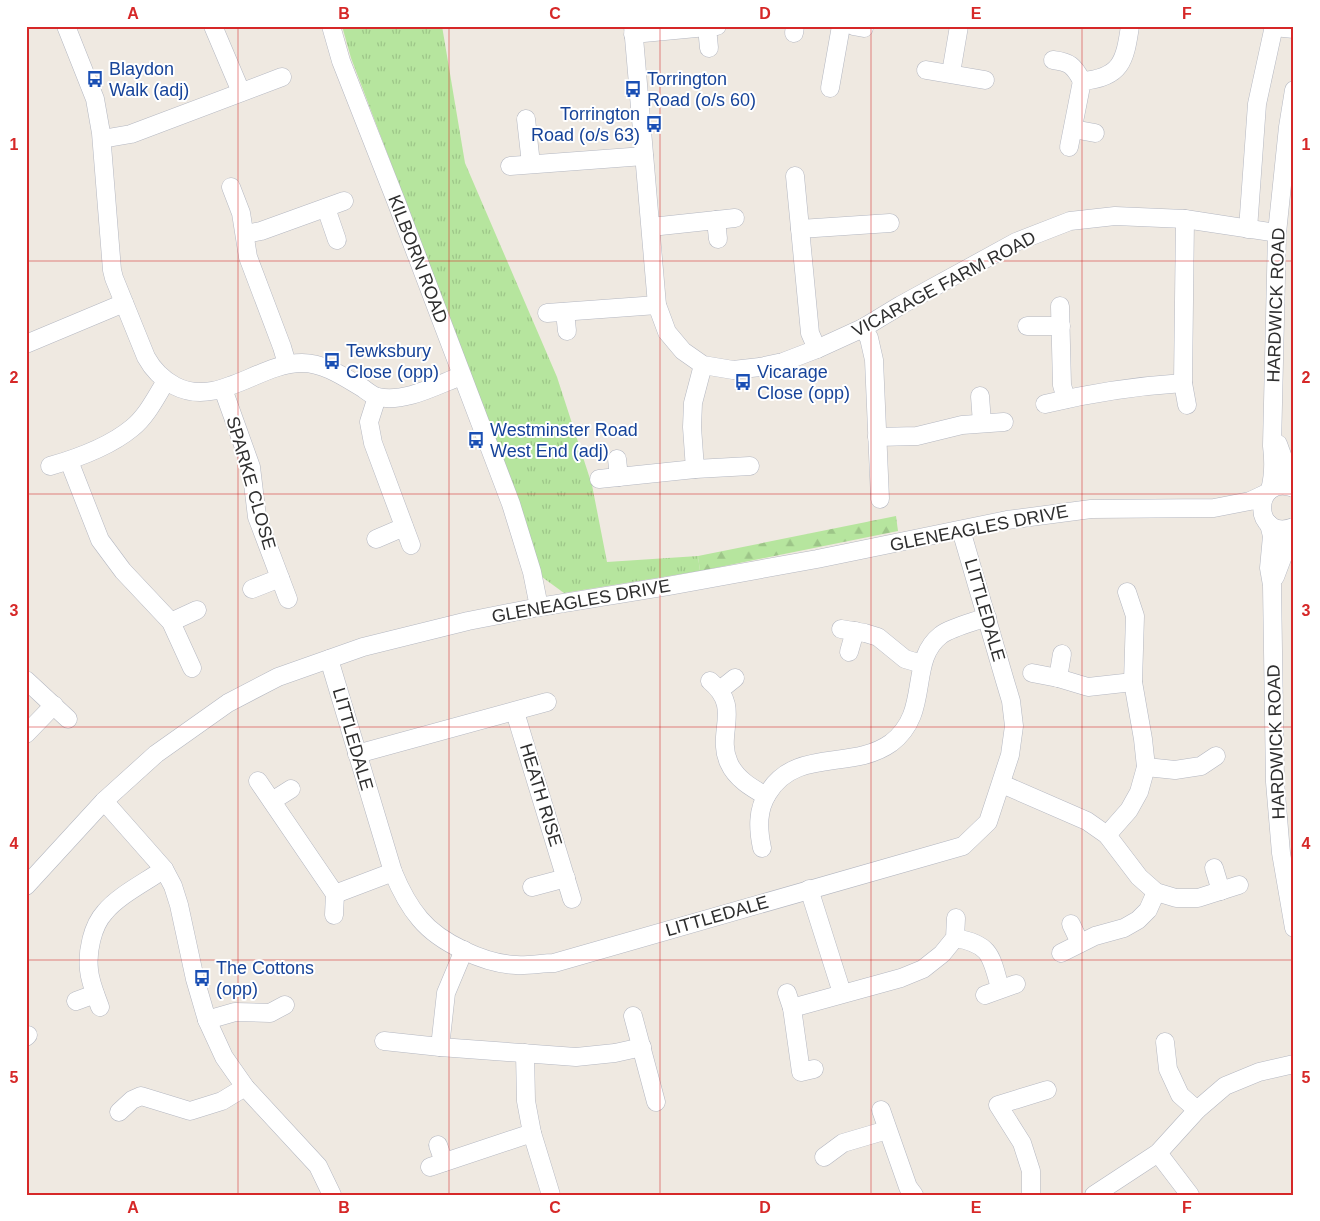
<svg xmlns="http://www.w3.org/2000/svg" width="1320" height="1221" viewBox="0 0 1320 1221" font-family="Helvetica,sans-serif">
	<style>
		.grass { fill: url(#grass-tufts) }
		.forest { fill: url(#forest-firs) }
		.lines { fill: none; stroke-linecap: round; stroke-linejoin: round }
		.minor-casing { stroke: #b4b7c1; stroke-width: 19 }
		.minor { stroke: #fff; stroke-width: 18 }
		.grid { fill: none; stroke: #d62828; stroke-width: 1; stroke-opacity: 0.55 }
		.labels { text-anchor: middle; stroke-width: 4; stroke-linejoin: round; paint-order: stroke }
		.transit-label { font-size: 18px; fill: #164399; stroke: #fff; text-anchor: start }
		.street-label { font-size: 18px; fill: #2e2e2e; stroke: #fff }
		.neatline { fill: none; stroke: #d62828; stroke-width: 2 }
		.grid-label { font-size: 16px; text-anchor: middle; font-weight: bold; fill: #d62828 }
	</style>
	<defs>
		<pattern id="grass-tufts" width="24" height="20" patternUnits="userSpaceOnUse" patternTransform="scale(1.25)"><rect width="24" height="20" fill="#b6e59e"/><path d="M3 7l-1-3M5 7V3M7 7l1-3M15 17l-1-3M17 17v-4M19 17l1-3" fill="none" stroke="#9dc588"/></pattern>
		<pattern id="forest-firs" width="22" height="20" patternUnits="userSpaceOnUse" patternTransform="scale(1.25)"><rect width="22" height="20" fill="#b6e59e"/><path d="M5 1l3.5 6h-7zM16 11l3.5 6h-7z" fill="#9dc588"/></pattern>
	</defs>
	<rect width="100%" height="100%" fill="#efe9e1"/>
	<path class="grass" d="M342,26H442L465,163L557,377L592,485L607,562L698,556L700,571L564,593L542,577L470,371L351,58Z"/>
	<path class="forest" d="M896,516L898,531L700,571L698,556Z"/>
	<g class="lines">
		<g class="minor-casing">
			<g id="minor">
				<path d="M66,26L95,99L101,133L112,270L114,278L146,357C153,370 162,379 175,386C218,408 259,363 302,363C324,363 344,377 361,387C366,390 372,396 378,397C405,403 437,385 461,376"/>
				<path d="M213,26L241,92"/>
				<path d="M331,26L341,61L396,201L511,504L532,572L539,607"/>
				<path d="M633,26L657,305L667,332L683,351L703,365L733,370L760,367L783,362L817,349L863,328L901,305L1016,242L1070,221L1115,216L1185,219L1277,233"/>
				<path d="M853,26L864,28"/>
				<path d="M707,27L709,48"/>
				<path d="M1274,27L1294,29"/>
				<path d="M794,33L795,26"/>
				<path d="M633,34L717,26"/>
				<path d="M1053,60C1070,62 1074,66 1082,81"/>
				<path d="M926,70L985,80"/>
				<path d="M951,73L959,26"/>
				<path d="M830,88L841,26"/>
				<path d="M526,119L531,164"/>
				<path d="M1073,129L1095,133"/>
				<path d="M102,139L131,134L282,77"/>
				<path d="M1069,147L1082,81C1121,78 1125,61 1130,26"/>
				<path d="M510,166L644,156"/>
				<path d="M795,176L810,333L817,349"/>
				<path d="M231,187L241,213L248,257L282,347L287,364"/>
				<path d="M326,208L337,240"/>
				<path d="M1185,219L1183,383L1187,405"/>
				<path d="M716,220L718,239"/>
				<path d="M651,227L735,218"/>
				<path d="M800,229L890,223"/>
				<path d="M1248,229L1257,104L1274,26"/>
				<path d="M246,234L261,231L344,201"/>
				<path d="M1060,306L1062,385L1066,399"/>
				<path d="M565,312L567,331"/>
				<path d="M547,313L657,305"/>
				<path d="M1027,326H1061"/>
				<path d="M863,328L869,338L874,360L880,499"/>
				<path d="M26,344L124,303"/>
				<path d="M223,389L251,467L257,517L288,599"/>
				<path d="M980,396L982,423"/>
				<path d="M377,397L369,422L373,443L411,545"/>
				<path d="M1045,404C1090,393 1137,386 1183,383"/>
				<path d="M877,437L917,436L962,425L1004,422"/>
				<path d="M1278,444L1294,488"/>
				<path d="M617,459L619,477"/>
				<path d="M69,461L100,540L123,571L171,622L192,668"/>
				<path d="M50,466C78,458 109,447 132,428C147,416 156,397 166,381"/>
				<path d="M695,469L692,427L693,403L703,365"/>
				<path d="M599,479L695,469L750,466"/>
				<path d="M1294,488C1251,473 1252,543 1294,527"/>
				<path d="M1270,490C1274,475 1274,462 1272,446L1277,233L1288,127L1294,90"/>
				<path d="M1269,524L1272,536L1269,568L1272,585L1275,782L1281,853L1294,928"/>
				<path d="M376,539L404,527"/>
				<path d="M1275,577L1294,527"/>
				<path d="M252,589L280,578"/>
				<path d="M171,622L197,610"/>
				<path d="M841,629L865,633L878,637L905,659L922,664"/>
				<path d="M849,652L855,631"/>
				<path d="M329,659L393,872C400,889 408,905 420,919C440,943 485,964 516,965C528,966 542,963 554,963L963,846L988,822L1010,755L1014,726L1011,701L1005,681L961,530"/>
				<path d="M1032,673L1058,678L1088,687L1133,682"/>
				<path d="M1058,678L1062,654"/>
				<path d="M26,680L68,719"/>
				<path d="M710,681C743,708 715,733 729,763C736,779 752,788 766,796"/>
				<path d="M720,690L735,678"/>
				<path d="M515,712L572,899"/>
				<path d="M26,734L54,705"/>
				<path d="M357,754L547,702"/>
				<path d="M1146,767L1175,770L1201,766L1216,756"/>
				<path d="M258,781L335,894L334,915"/>
				<path d="M1002,784L1087,821L1107,835L1139,877L1156,892L1176,898H1198L1239,885"/>
				<path d="M104,801L164,869L173,886L179,905L195,979L207,1020L224,1057L245,1087L318,1166L332,1195"/>
				<path d="M272,801L291,789"/>
				<path d="M1107,835L1129,810L1139,792L1146,767L1143,739L1133,682L1135,616L1127,592"/>
				<path d="M762,848C758,829 757,810 768,793C796,747 852,771 891,743C932,712 907,661 941,635C952,627 974,622 987,617"/>
				<path d="M1214,868L1221,891"/>
				<path d="M26,886L104,801L156,754L228,703L278,677L363,647L468,621L539,607L668,586L817,559L1007,520L1091,509L1214,508L1250,501L1265,494"/>
				<path d="M532,887L566,878"/>
				<path d="M809,889L842,993"/>
				<path d="M335,894L393,872"/>
				<path d="M1071,924L1080,943"/>
				<path d="M955,938C991,944 991,956 1000,988"/>
				<path d="M1061,953L1095,936L1124,928L1138,920L1148,910L1156,892"/>
				<path d="M787,993L792,1008L801,1072L814,1069"/>
				<path d="M985,995L1016,984"/>
				<path d="M76,1001L95,994"/>
				<path d="M100,1007C96,996 90,982 89,970C87,952 92,926 105,912C119,895 146,882 164,869"/>
				<path d="M792,1008L901,978L923,969L942,954L955,938L956,918"/>
				<path d="M633,1016L656,1102"/>
				<path d="M207,1020L235,1012L270,1013L285,1005"/>
				<path d="M26,1037L28,1035"/>
				<path d="M384,1041L440,1047L576,1057L615,1053L642,1047"/>
				<path d="M1165,1042L1168,1069L1180,1095L1197,1110"/>
				<path d="M440,1047L446,993L464,950"/>
				<path d="M525,1053L526,1101L532,1133L551,1195"/>
				<path d="M881,1110L908,1187L914,1195"/>
				<path d="M119,1112L132,1100L141,1096L190,1111L222,1101L245,1087"/>
				<path d="M438,1145L444,1162"/>
				<path d="M1158,1153L1190,1195"/>
				<path d="M824,1157L843,1143L887,1130"/>
				<path d="M430,1167L532,1133"/>
				<path d="M1031,1195V1171L1022,1143L998,1105L1047,1090"/>
				<path d="M1094,1195L1158,1153L1197,1110L1225,1086L1259,1072L1294,1064"/>
			</g>
		</g>
		<use href="#minor" class="minor"/>
	</g>
	<path class="grid" d="M238,26V1195M449,26V1195M660,26V1195M871,26V1195M1082,26V1195M26,261H1294M26,494H1294M26,727H1294M26,960H1294"/>
	<defs>
		<g id="bus-bare" transform="scale(1.35)"><path d="M-5-6H5V4H4V6H2V4H-2V6H-4V4H-5ZM-3.5-4V0h7V-4ZM-3.5 1.2v1.5H-2V1.2ZM2 1.2v1.5H3.5V1.2Z" fill="#1a4fb4" stroke="#fff" stroke-width="2.5" paint-order="stroke"/></g>
	</defs>
	<g fill-rule="evenodd">
		<use href="#bus-bare" x="95" y="79"/>
		<use href="#bus-bare" x="633" y="89"/>
		<use href="#bus-bare" x="654" y="124"/>
		<use href="#bus-bare" x="332" y="361"/>
		<use href="#bus-bare" x="743" y="382"/>
		<use href="#bus-bare" x="476" y="440"/>
		<use href="#bus-bare" x="202" y="978"/>
	</g>
	<g class="labels">
		<g class="transit-label">
			<text x="109" y="75">Blaydon<tspan x="109" dy="21">Walk (adj)</tspan></text>
			<text x="647" y="85">Torrington<tspan x="647" dy="21">Road (o/s 60)</tspan></text>
			<text x="640" y="120" text-anchor="end">Torrington<tspan x="640" dy="21">Road (o/s 63)</tspan></text>
			<text x="346" y="357">Tewksbury<tspan x="346" dy="21">Close (opp)</tspan></text>
			<text x="757" y="378">Vicarage<tspan x="757" dy="21">Close (opp)</tspan></text>
			<text x="490" y="436">Westminster Road<tspan x="490" dy="21">West End (adj)</tspan></text>
			<text x="216" y="974">The Cottons<tspan x="216" dy="21">(opp)</tspan></text>
		</g>
		<g class="street-label">
			<text transform="translate(418 259) rotate(69)" y="6">KILBORN ROAD</text>
			<text transform="translate(944 284) rotate(-28)" y="6">VICARAGE FARM ROAD</text>
			<text transform="translate(1276 305) rotate(-88)" y="6">HARDWICK ROAD</text>
			<text transform="translate(251 483) rotate(74)" y="6">SPARKE CLOSE</text>
			<text transform="translate(979 528) rotate(-11)" y="6">GLENEAGLES DRIVE</text>
			<text transform="translate(581 601) rotate(-10)" y="6">GLENEAGLES DRIVE</text>
			<text transform="translate(985 610) rotate(74)" y="6">LITTLEDALE</text>
			<text transform="translate(353 739) rotate(74)" y="6">LITTLEDALE</text>
			<text transform="translate(1276 742) rotate(-92)" y="6">HARDWICK ROAD</text>
			<text transform="translate(541 795) rotate(73)" y="6">HEATH RISE</text>
			<text transform="translate(717 916) rotate(-16)" y="6">LITTLEDALE</text>
		</g>
	</g>
	<rect width="1320" height="1221" fill="none" stroke="#ffffff" stroke-width="55"/>
	<rect x="28" y="28" width="1264" height="1166" class="neatline"/>
	<g class="grid-label">
		<text x="133" y="19">A</text>
		<text x="344" y="19">B</text>
		<text x="555" y="19">C</text>
		<text x="765" y="19">D</text>
		<text x="976" y="19">E</text>
		<text x="1187" y="19">F</text>
		<text x="14" y="150">1</text>
		<text x="1306" y="150">1</text>
		<text x="14" y="383">2</text>
		<text x="1306" y="383">2</text>
		<text x="14" y="616">3</text>
		<text x="1306" y="616">3</text>
		<text x="14" y="849">4</text>
		<text x="1306" y="849">4</text>
		<text x="14" y="1083">5</text>
		<text x="1306" y="1083">5</text>
		<text x="133" y="1213">A</text>
		<text x="344" y="1213">B</text>
		<text x="555" y="1213">C</text>
		<text x="765" y="1213">D</text>
		<text x="976" y="1213">E</text>
		<text x="1187" y="1213">F</text>
	</g>
</svg>
